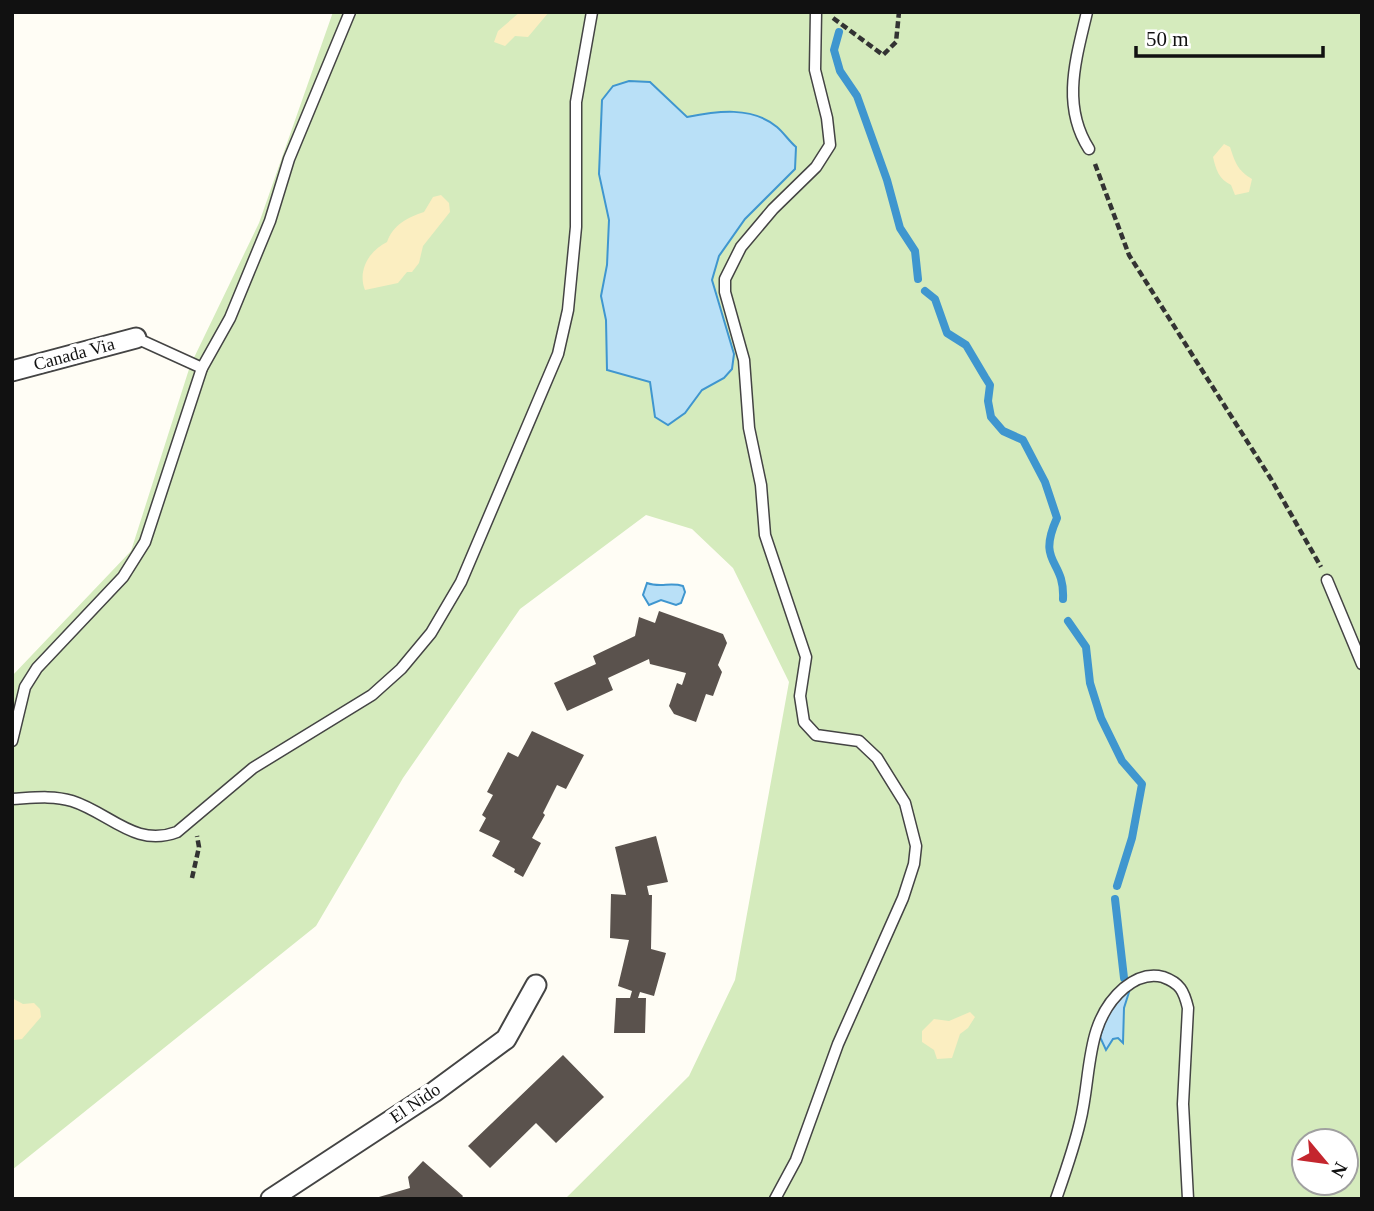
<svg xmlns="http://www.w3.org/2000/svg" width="1374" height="1211" viewBox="0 0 1374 1211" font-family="Georgia,serif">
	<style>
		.green { fill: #d5ebbd; fill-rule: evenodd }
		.sand { fill: #fbeec1 }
		.water { fill: #b9e0f7; stroke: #3f96cf; stroke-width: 2 }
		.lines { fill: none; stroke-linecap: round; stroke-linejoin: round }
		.stream { stroke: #3f96cf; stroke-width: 8 }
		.building { fill: #5a524d }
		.lane-casing { stroke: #444; stroke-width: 13 }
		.street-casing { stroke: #444; stroke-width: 23 }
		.path { stroke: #333; stroke-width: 4.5; stroke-dasharray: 7 3.5; stroke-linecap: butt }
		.lane { stroke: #fff; stroke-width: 10 }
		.street { stroke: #fff; stroke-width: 19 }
		.labels { text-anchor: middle; stroke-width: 7; stroke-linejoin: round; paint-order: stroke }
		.street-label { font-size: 18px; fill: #111; stroke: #fff }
	</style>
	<rect width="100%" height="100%" fill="#fffdf5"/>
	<path class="green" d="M333,12H1362V1199H565L689,1076L735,980L789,682L733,568L692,529L646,515L520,609L403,778L316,926L12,1170V676L131,551L190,366L259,223ZM1304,1141H1346V1183H1304Z"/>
	<g class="sand">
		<path d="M520,12H549L528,37L515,36L505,46L494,42L498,31Z"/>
		<path d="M1224,144L1230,147C1235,162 1237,170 1252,179L1249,192L1235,195L1231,185C1219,179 1216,170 1213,157Z"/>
		<path d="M441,195L449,203L450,212L423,246L419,263L412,272H407L398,283L365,290C357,270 370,250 387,242C393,225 408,217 424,212L433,197Z"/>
		<path d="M12,998L23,1004L34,1003L40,1009L41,1017L22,1039L14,1040L12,1035Z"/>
		<path d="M970,1012L975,1017L968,1028L960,1034L952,1058L937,1059L934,1050L922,1042V1031L934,1019L949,1021Z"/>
	</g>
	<g class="water">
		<path d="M629,81L650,82L687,117C717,111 752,106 777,127C784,133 789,141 796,147L795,169L745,219L719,256L712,280L734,354L732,369L724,378L702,390L685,413L668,425L655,417L650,382L607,370L606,320L601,296L607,265L609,220L599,174L602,100L613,86Z"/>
		<path d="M647,583C660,588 670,582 683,586L685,592L681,603L676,605L661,600L649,605L643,595Z"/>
		<path d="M1130,989L1124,1008L1123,1043L1118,1038L1113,1039L1106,1050L1100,1037C1106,1016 1113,1002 1130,989Z"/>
	</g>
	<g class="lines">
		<g class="stream">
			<path d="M839,32L834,50L840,71L857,96L887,180L900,228L915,251L918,279"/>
			<path d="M925,291L935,299L947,333L966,345L985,377L990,385L988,401L991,417L1003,431L1023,440L1045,482L1057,518C1036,565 1065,558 1063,599"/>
			<path d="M1068,621L1086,647L1090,683L1101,718L1122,761L1142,784L1132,838L1117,886"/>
			<path d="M1115,899L1124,978"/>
		</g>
	</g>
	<g class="building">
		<path d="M659,611L723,634L727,643L718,665L722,672L713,696L706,694L696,722L674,714L669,706L677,683L682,685L686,673L650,664L649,659L608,678L613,690L567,711L554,683L596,664L593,656L635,636L639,617L655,623Z"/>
		<path d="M532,731L584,755L566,789L557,785L543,813L545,815L532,838L541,843L523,877L514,872L515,869L492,856L500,841L479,831L486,818L482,815L493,795L487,792L508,752L518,757Z"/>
		<path d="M656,836L668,882L647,886L649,895H652L651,949L666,953L654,996L640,992L638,998H646L645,1033H614L616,998H630L632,991L618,986L629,940L610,938L611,894L626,895L615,847Z"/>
		<path d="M563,1055L604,1097L556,1143L536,1123L490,1168L468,1146Z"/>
		<path d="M423,1161L463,1196L461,1199H372L410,1188L408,1177Z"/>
	</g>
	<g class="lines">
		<g class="lane-casing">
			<g id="lane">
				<path d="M1087,12C1076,59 1061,105 1089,149"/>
				<path d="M136,338L202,368"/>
				<path d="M1327,580L1362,664"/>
				<path d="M12,741L25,687L37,668L123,577L145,542L202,368L230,318L270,221L289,159L350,12"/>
				<path d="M12,799C32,798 52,795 72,801C110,813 135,848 177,832L253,768L372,695L401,669L431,633L461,582L558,354L568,310L576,227V102L592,12"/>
				<path d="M775,1199L796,1160L838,1044L903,898L914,864L916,846L905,803L877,758L859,741L816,735L804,722L800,696L806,657L765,535L761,485L749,428L744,360L725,292V279L741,247L773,209L816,167L830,145L827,118L815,70L816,12"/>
				<path d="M1056,1199C1065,1173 1074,1148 1080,1122C1092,1075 1084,1022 1124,988C1135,979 1148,973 1163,977C1180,983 1184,991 1188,1008L1183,1104L1188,1199"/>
			</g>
		</g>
		<g class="street-casing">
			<g id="street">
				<path d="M12,371L136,338"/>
				<path d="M271,1199L434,1092L506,1039L536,985"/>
			</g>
		</g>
		<g class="path">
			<path d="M833,18L883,55L896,42L899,12"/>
			<path d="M1095,164L1129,255L1271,479L1321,567"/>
			<path d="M192,878L199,847L197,836"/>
		</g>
		<use href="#lane" class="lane"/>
		<use href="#street" class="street"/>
	</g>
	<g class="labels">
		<g class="street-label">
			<text transform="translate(74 354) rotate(-15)" y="6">Canada Via</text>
			<text transform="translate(415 1103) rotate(-34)" y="6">El Nido</text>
		</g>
	</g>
	<rect width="1374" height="1211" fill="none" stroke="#111111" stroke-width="28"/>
	<g transform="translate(1325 1162) rotate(119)"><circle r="33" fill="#ffffff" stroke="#a0a0a0" stroke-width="2"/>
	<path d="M0-5L12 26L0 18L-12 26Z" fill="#c4262e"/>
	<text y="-10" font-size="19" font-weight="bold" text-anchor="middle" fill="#111111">N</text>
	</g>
	<path d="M1136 46v10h187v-10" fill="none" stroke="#111111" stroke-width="3.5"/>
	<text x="1146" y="46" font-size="21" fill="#111111" stroke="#ffffff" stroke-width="5" paint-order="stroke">50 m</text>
</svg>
